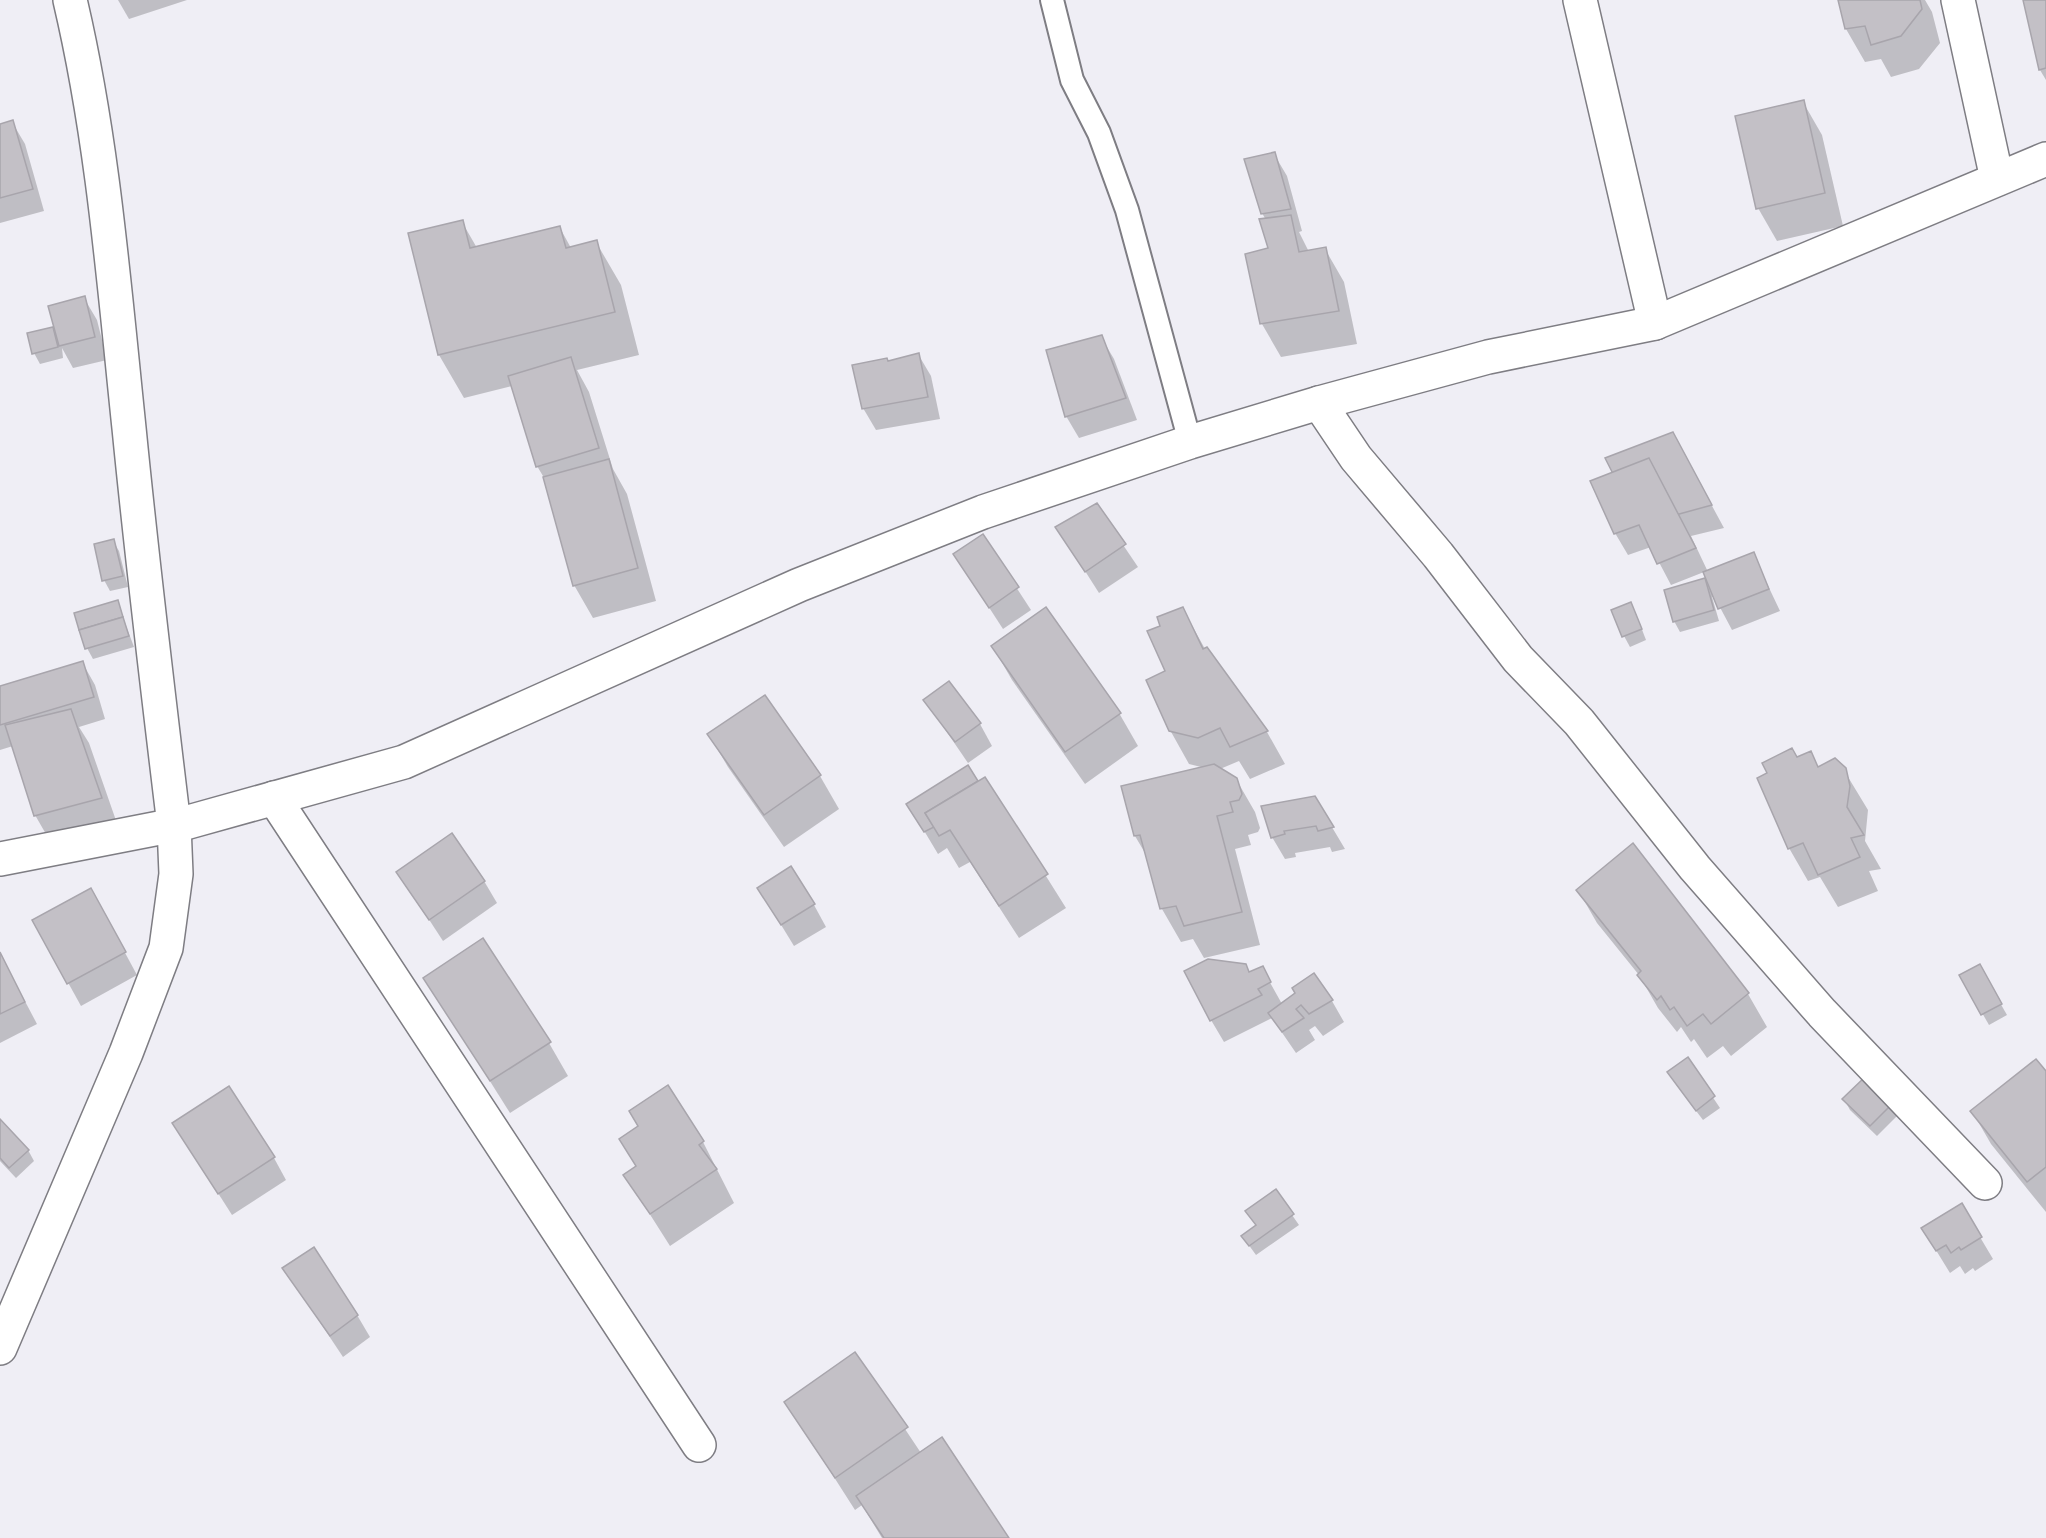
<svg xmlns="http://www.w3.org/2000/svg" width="2046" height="1538" viewBox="0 0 2046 1538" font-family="Arial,sans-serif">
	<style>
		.shadow { fill: #0003 }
		.building { fill: #c3c0c6; stroke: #a8a5ac; stroke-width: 1.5 }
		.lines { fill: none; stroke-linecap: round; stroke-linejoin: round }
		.lane-casing { stroke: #7e7d83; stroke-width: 26 }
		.street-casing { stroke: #7e7d83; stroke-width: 36 }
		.lane { stroke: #fff; stroke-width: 22 }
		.street { stroke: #fff; stroke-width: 33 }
	</style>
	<rect width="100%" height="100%" fill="#efeef5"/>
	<g class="shadow">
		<path d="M118,0H187L129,19Z"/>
		<path d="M1839,0H1925L1932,12L1940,43L1919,69L1891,77L1881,59L1865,62L1846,29Z"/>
		<path d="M2024,0H2046V80L2040,70Z"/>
		<path d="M1803,102L1822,135L1843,226L1777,241L1758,208Z"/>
		<path d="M12,122L25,144L44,211L0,223V126Z"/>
		<path d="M1274,154L1287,176L1302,231L1299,232L1309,252L1325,249L1344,282L1357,344L1281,357L1262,324L1247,255L1270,249L1266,220L1262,213Z"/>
		<path d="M462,222L477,248L560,228L571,248L596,242L621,285L639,355L577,370L589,392L613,469L627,494L656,601L593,618L574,585L546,481L537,466L512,386L464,398L439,355L410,235Z"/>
		<path d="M84,298L97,320L107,360L73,368L62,348L63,358L40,364L34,353L52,328L57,337Z"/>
		<path d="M1101,337L1114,359L1137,420L1079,438L1066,416Z"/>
		<path d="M918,354L931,376L940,419L876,430L863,408Z"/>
		<path d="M1685,456L1724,528L1691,536L1708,572L1753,554L1780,611L1732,630L1714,596L1712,597L1719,621L1680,632L1674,621L1704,580L1711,588L1704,572L1671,585L1651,547L1628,555L1615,533Z"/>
		<path d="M1096,505L1138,567L1099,593L1057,527Z"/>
		<path d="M983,536L1031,610L1003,629L955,555Z"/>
		<path d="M113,541L119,551L128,587L110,591L104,580Z"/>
		<path d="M117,602L134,647L93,659L87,648Z"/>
		<path d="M1183,609L1205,649L1267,732L1285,764L1250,779L1239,761L1220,769L1236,779L1255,812L1260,828L1258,832L1248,835L1251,845L1235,849L1260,945L1204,958L1193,939L1181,942L1162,909L1148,858L1135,836L1205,768L1189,764L1170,730L1162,627Z"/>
		<path d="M1636,614L1646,640L1630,647L1624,636Z"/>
		<path d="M993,647L1119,713L1138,746L1085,784L1012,680Z"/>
		<path d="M82,662L95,685L105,719L79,727L89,743L120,832L54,848L35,815L13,746L0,750V687Z"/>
		<path d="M764,697L820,776L839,809L784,847L728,767L709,735Z"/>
		<path d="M925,700L980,724L992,746L968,763Z"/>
		<path d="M1810,753L1819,768L1835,760L1848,777L1868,810L1865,841L1881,869L1869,871L1878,891L1838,907L1820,877L1808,881L1789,848L1796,758Z"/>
		<path d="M968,767L978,783L985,779L1066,908L1019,938L970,862L959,868L947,848L938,854L908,804Z"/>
		<path d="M1314,797L1345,849L1332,852L1330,847L1295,853L1296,857L1285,859L1272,837Z"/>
		<path d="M398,872L484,881L497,903L443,941Z"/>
		<path d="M1578,890L1748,994L1767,1027L1731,1056L1723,1046L1707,1058L1694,1039L1691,1042L1681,1027L1677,1032L1658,1008L1639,975L1597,923Z"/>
		<path d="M814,905L826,927L794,946L772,910Z"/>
		<path d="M103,912L137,975L81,1006L34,921Z"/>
		<path d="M0,954L37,1024L0,1043Z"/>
		<path d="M1979,966L2007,1015L1989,1025L1961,976Z"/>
		<path d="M1262,968L1282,1004L1332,1001L1344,1022L1323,1036L1315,1026L1309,1030L1315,1040L1296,1053L1272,1018L1224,1042L1211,1020L1250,974Z"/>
		<path d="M425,978L549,1043L568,1076L510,1113Z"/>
		<path d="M1687,1059L1720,1108L1703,1120L1675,1083Z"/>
		<path d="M2046,1074V1212L1991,1144L1972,1111Z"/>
		<path d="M667,1087L703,1142L734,1203L670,1246L625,1175L637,1167L621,1140L640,1127Z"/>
		<path d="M1844,1099L1893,1103L1899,1114L1877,1136L1850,1110Z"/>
		<path d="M0,1121L28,1150L34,1161L16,1178L0,1161Z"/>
		<path d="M174,1124L274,1158L286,1180L232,1215Z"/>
		<path d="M1961,1205L1993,1259L1975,1271L1973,1268L1965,1274L1960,1266L1950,1273L1923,1229Z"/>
		<path d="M1247,1211L1292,1215L1299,1225L1256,1255L1243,1237L1257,1226Z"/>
		<path d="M284,1268L357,1315L370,1337L343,1357Z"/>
		<path d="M855,1354L921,1453L1007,1538H882L862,1505L855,1510L786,1402Z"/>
	</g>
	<g class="building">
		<path d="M1838,0H1920L1922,9L1901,36L1871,45L1865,26L1845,29Z"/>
		<path d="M2023,0H2046V68L2039,70Z"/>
		<path d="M1804,100L1825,193L1756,209L1735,116Z"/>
		<path d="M13,120L33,189L0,198V124Z"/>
		<path d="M1275,152L1291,209L1261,214L1244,159Z"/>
		<path d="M1291,215L1299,252L1326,247L1339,311L1260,324L1245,254L1268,248L1259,219Z"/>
		<path d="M463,220L470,248L560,226L566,248L597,240L615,312L438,355L408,233Z"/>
		<path d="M85,296L95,337L59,346L48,306Z"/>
		<path d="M53,327L58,347L32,354L27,333Z"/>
		<path d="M1102,335L1126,398L1065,417L1046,350Z"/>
		<path d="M919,353L928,397L862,409L852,365L887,358L888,361Z"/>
		<path d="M571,357L599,448L536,467L508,376Z"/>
		<path d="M1673,432L1712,505L1639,525L1605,458Z"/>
		<path d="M1649,458L1696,548L1657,564L1639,525L1614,534L1590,481Z"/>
		<path d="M609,459L638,568L573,586L543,477Z"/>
		<path d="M1097,503L1126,544L1085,572L1055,527Z"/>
		<path d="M983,534L1019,587L989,608L953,554Z"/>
		<path d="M114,539L123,576L102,581L94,544Z"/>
		<path d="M1754,552L1769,589L1718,609L1703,572Z"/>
		<path d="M1705,578L1714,610L1673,622L1664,590Z"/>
		<path d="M118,600L123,617L79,630L74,613Z"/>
		<path d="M1631,602L1642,629L1622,637L1611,610Z"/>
		<path d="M1046,607L1121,713L1065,752L991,646Z"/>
		<path d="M1183,607L1203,649L1207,647L1268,731L1230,747L1220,728L1198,738L1169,731L1146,680L1165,671L1147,631L1160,626L1157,617Z"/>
		<path d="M123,617L129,636L85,649L79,630Z"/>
		<path d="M83,661L94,697L0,725V686Z"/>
		<path d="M949,681L981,723L955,742L923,700Z"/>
		<path d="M765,695L821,775L764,815L707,734Z"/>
		<path d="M71,709L102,798L34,816L5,725Z"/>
		<path d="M1792,748L1797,757L1811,751L1818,767L1835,758L1846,768L1850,786L1847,807L1864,835L1851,838L1860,857L1818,875L1803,843L1788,849L1757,778L1767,773L1762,763Z"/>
		<path d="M1214,764L1237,778L1242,794L1239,800L1230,802L1233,812L1217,816L1242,912L1184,926L1176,906L1160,909L1140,835L1134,836L1121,786Z"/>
		<path d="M968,765L978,781L925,813L934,827L924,832L906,804Z"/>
		<path d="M985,777L1048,874L999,906L950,830L939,836L925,813Z"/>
		<path d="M1315,796L1334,827L1318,831L1316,826L1284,831L1285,834L1271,838L1261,806Z"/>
		<path d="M452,833L485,881L429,920L396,872Z"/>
		<path d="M1633,843L1749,993L1711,1024L1703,1014L1687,1026L1674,1007L1670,1010L1661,996L1657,1000L1637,975L1641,971L1576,890Z"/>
		<path d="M791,866L815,904L781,925L757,888Z"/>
		<path d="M91,888L126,952L67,984L32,920Z"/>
		<path d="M483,938L551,1042L490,1081L423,978Z"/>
		<path d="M0,952L25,1002L0,1014Z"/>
		<path d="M1208,959L1246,964L1249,972L1263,966L1271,982L1258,989L1262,995L1210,1021L1184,971Z"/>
		<path d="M1980,964L2002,1004L1981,1015L1959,975Z"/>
		<path d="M1314,973L1333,1000L1309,1014L1301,1005L1296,1009L1304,1018L1282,1032L1268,1013L1295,993L1292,988Z"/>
		<path d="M1688,1057L1715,1096L1696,1111L1667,1072Z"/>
		<path d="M2036,1059L2046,1071V1167L2027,1182L1970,1111Z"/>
		<path d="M1867,1075L1894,1102L1870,1126L1842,1099Z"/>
		<path d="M668,1085L704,1141L699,1145L717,1169L650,1214L623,1175L636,1166L619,1139L638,1126L629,1111Z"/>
		<path d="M229,1086L275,1157L218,1194L172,1123Z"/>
		<path d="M0,1119L29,1150L9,1168L0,1158Z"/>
		<path d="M1276,1189L1294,1214L1249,1246L1241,1236L1256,1225L1245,1211Z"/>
		<path d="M1962,1203L1982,1237L1961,1250L1959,1247L1951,1253L1946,1245L1936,1251L1921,1228Z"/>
		<path d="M314,1247L358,1315L330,1336L282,1268Z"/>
		<path d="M855,1352L908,1427L835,1478L784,1402Z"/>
		<path d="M942,1437L1009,1538H884L856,1496Z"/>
	</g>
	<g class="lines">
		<g class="lane-casing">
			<path id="lane" d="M1052,0L1072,80L1099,133L1127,210L1190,442"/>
		</g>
		<g class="street-casing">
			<g id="street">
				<path d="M1580,0L1655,323"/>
				<path d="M1958,0L1997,179"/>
				<path d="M1319,403L1356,458L1438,555L1518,659L1579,722L1695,868L1822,1013L1985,1183"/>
				<path d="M274,798L699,1445"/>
				<path d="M0,859L185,823L404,762L799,585L983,512L1190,442L1319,403L1488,357L1655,323L2046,159"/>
				<path d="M0,1348L126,1053L166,948L176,874L174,825C158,693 142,560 129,428C114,285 103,140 70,0"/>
			</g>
		</g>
		<use href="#lane" class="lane"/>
		<use href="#street" class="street"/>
	</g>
</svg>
